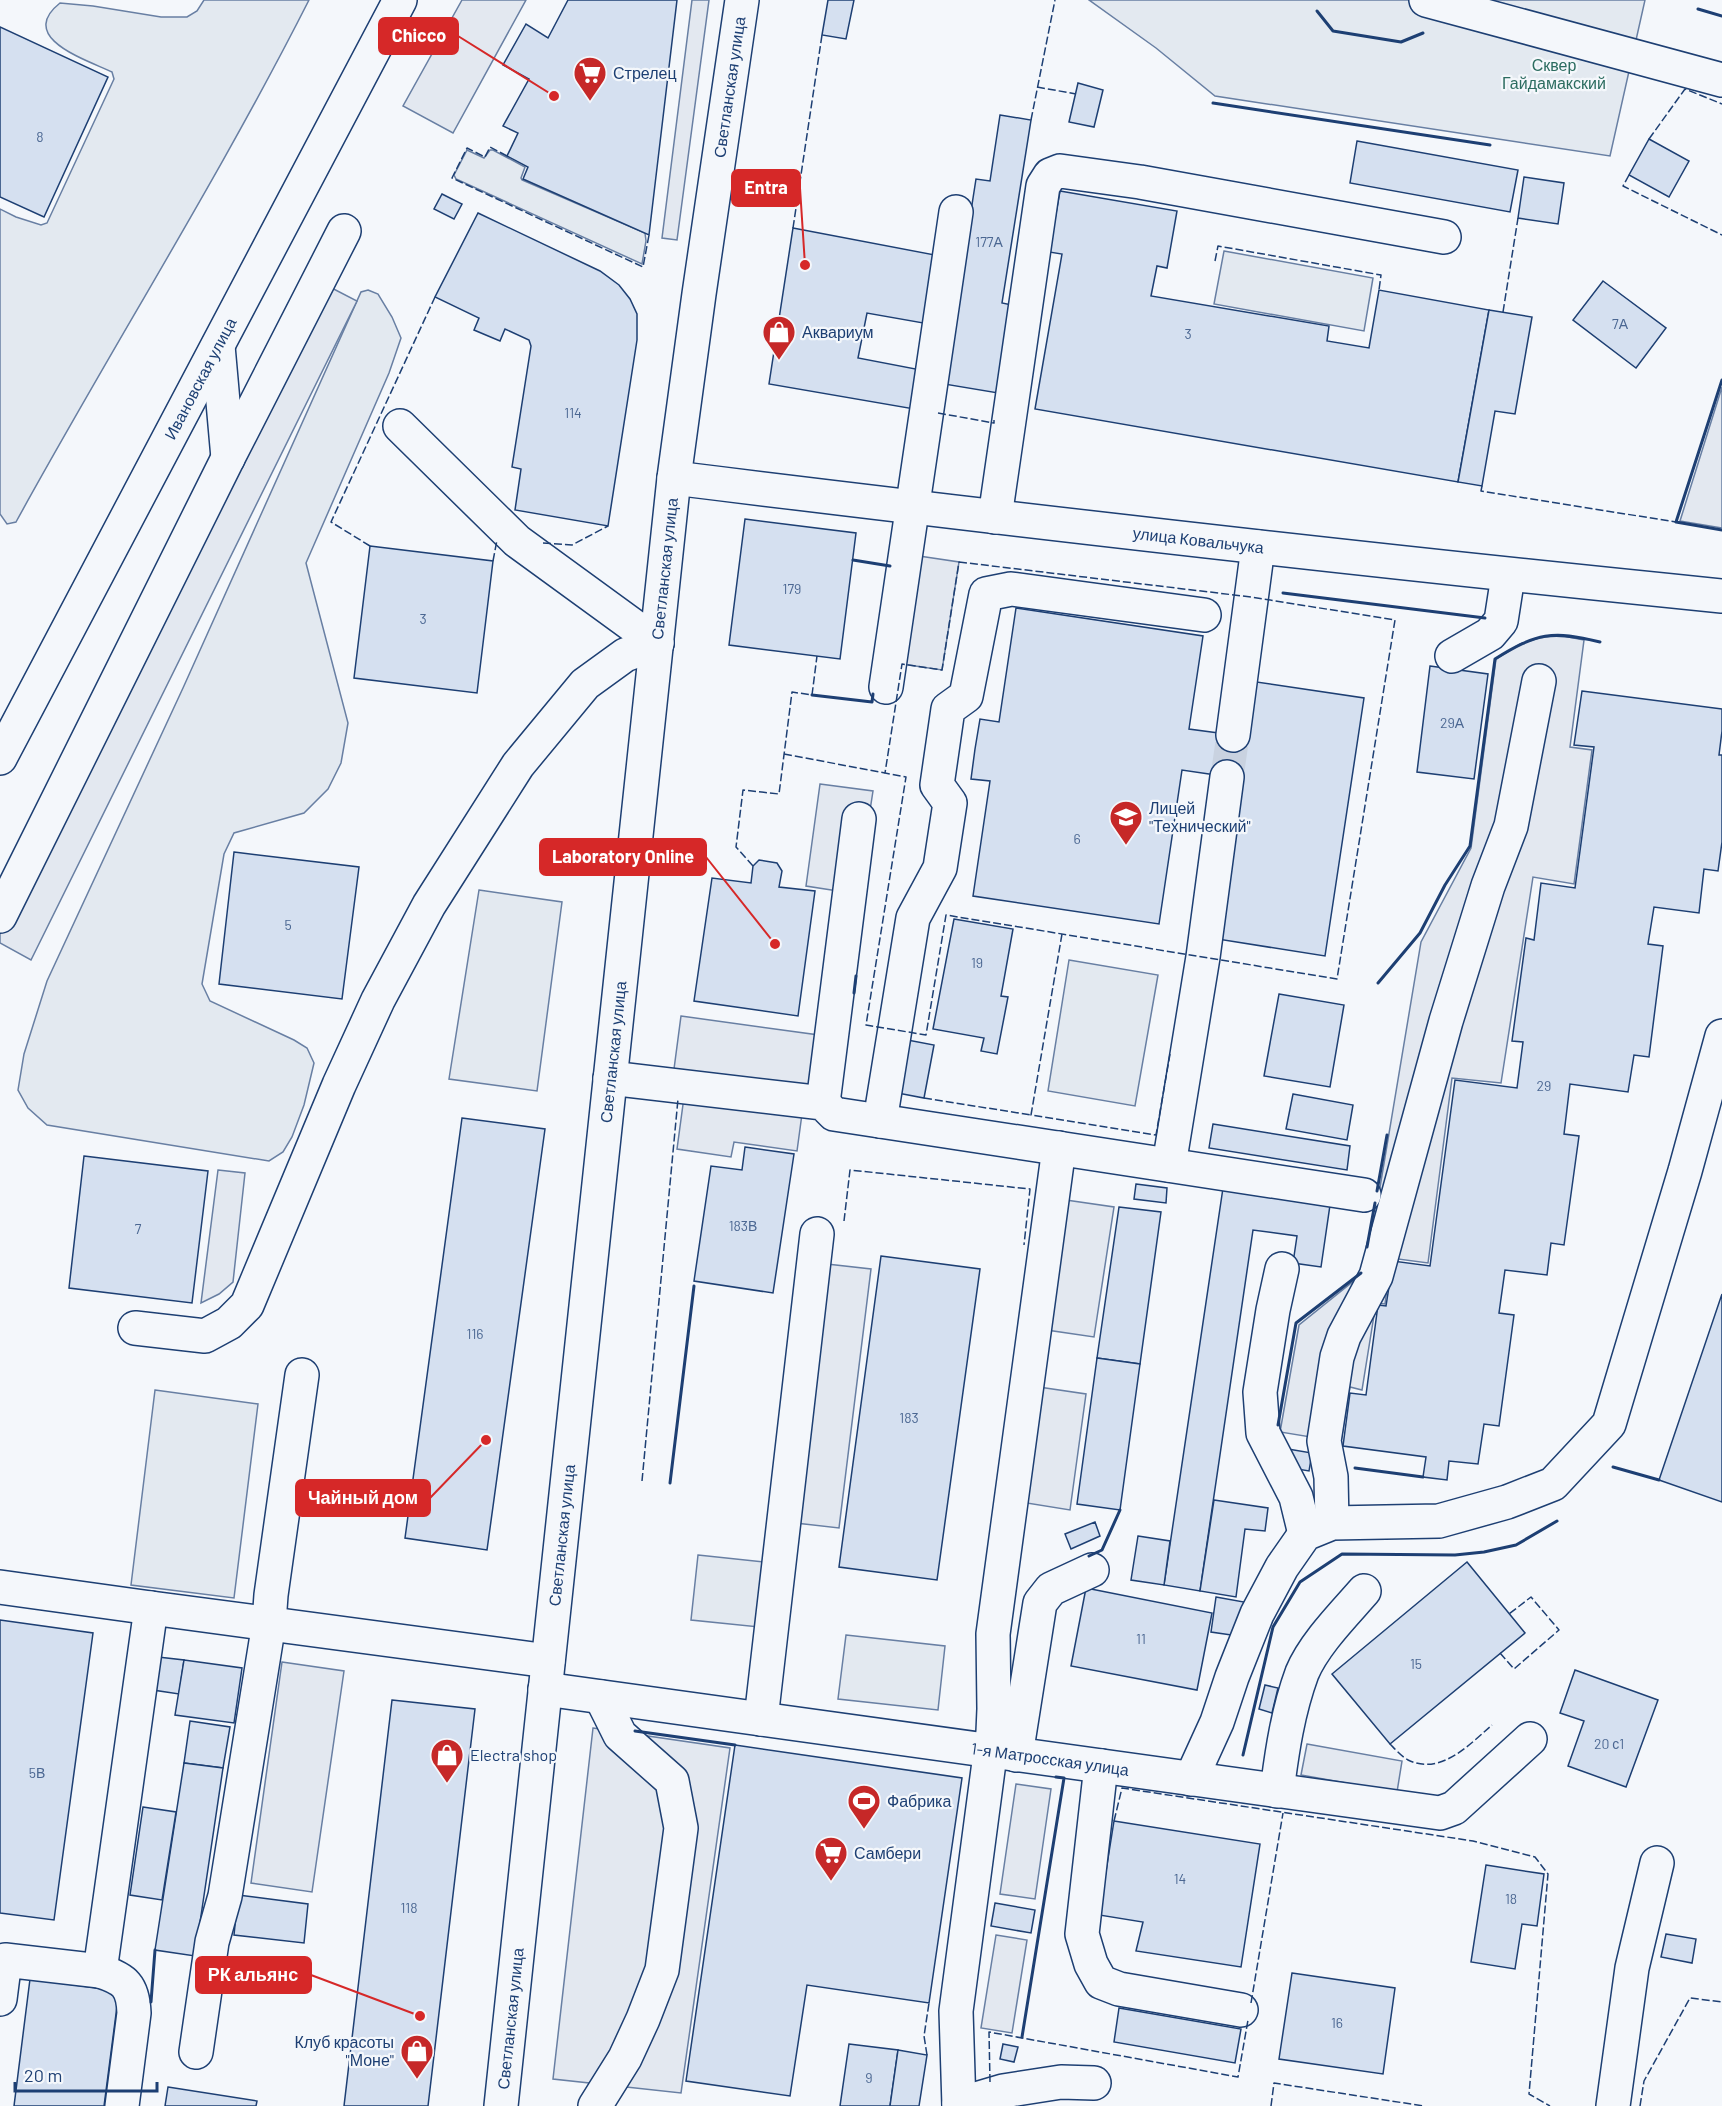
<svg xmlns="http://www.w3.org/2000/svg" width="1722" height="2106" viewBox="0 0 1722 2106" font-family="Barlow,sans-serif">
	<style>
		.green { fill: #e3e9f0; stroke: #687fa3; stroke-width: 1.5 }
		.parking { fill: #e3e8f0; stroke: #687fa3; stroke-width: 1.5 }
		.building { fill: #d5e0f0; stroke: #1d3f73; stroke-width: 1.5 }
		.lines { fill: none; stroke-linecap: round; stroke-linejoin: round }
		.minor-tunnel { stroke: #c9d2e0; stroke-width: 33; stroke-dasharray: 33 16; stroke-linecap: butt }
		.minor-casing { stroke: #1d3f73; stroke-width: 36 }
		.major-casing { stroke: #1d3f73; stroke-width: 36 }
		.minor { stroke: #f4f7fb; stroke-width: 33 }
		.major { stroke: #f4f7fb; stroke-width: 33 }
		.fence { stroke: #1d3f73; stroke-width: 1.5; stroke-dasharray: 8 3; stroke-linecap: butt }
		.wall { stroke: #1d3f73; stroke-width: 3 }
		.labels { text-anchor: middle; stroke-width: 4.5; stroke-linejoin: round; paint-order: stroke }
		.number-label { font-size: 14px; fill: #4b6792 }
		.park-label { font-size: 16px; fill: #2c6c60; stroke: #f4f7fb }
		.poi-label { font-size: 16px; fill: #1d3f73; stroke: #f4f7fb; text-anchor: start }
		.street-label { font-size: 16px; fill: #1d3f73; stroke: #f4f7fb }
		.leader { fill: none; stroke: #d62828; stroke-width: 2 }
		.callout-dot { fill: #d62828; stroke: #f4f7fb; stroke-width: 2 }
		.callout { fill: #d62828; stroke: #d62828; stroke-width: 2 }
		.callout-label { font-size: 18px; text-anchor: middle; font-weight: bold; fill: #fff }
	</style>
	<rect width="100%" height="100%" fill="#f4f7fb"/>
	<g class="green">
		<path d="M204,0H309C219,178 112,347 16,522L7,524L0,514V209L16,217L41,225L47,223L114,79L112,72C87,60 16,38 60,3L93,6L161,17H187L197,11Z"/>
		<path d="M1089,0H1645L1610,156L1215,96L1156,48Z"/>
		<path d="M467,150L484,158L490,150H493L525,167L521,178L522,180L645,233L646,241L642,264L456,179L454,175Z"/>
		<path d="M1224,251L1373,278L1364,331L1214,304Z"/>
		<path d="M368,290L378,294L392,317L401,338L389,373L306,563L348,723L341,763L328,789L304,813L234,833L224,854L202,984L210,1001L294,1040L307,1048L314,1063L304,1105L292,1137L283,1152L269,1161L47,1125L28,1108L18,1090L24,1054L47,981L183,688L361,292Z"/>
		<path d="M479,890L562,902L537,1091L449,1079Z"/>
		<path d="M1069,960L1158,975L1135,1106L1048,1091Z"/>
		<path d="M155,1390L258,1404L234,1598L131,1585Z"/>
		<path d="M698,1555L765,1562L759,1627L691,1620Z"/>
		<path d="M846,1635L945,1646L938,1710L838,1699Z"/>
	</g>
	<g class="parking">
		<path d="M462,0H526L453,133L403,106Z"/>
		<path d="M692,0H709L677,240L662,238Z"/>
		<path d="M324,284L357,301L31,960L0,943V909Z"/>
		<path d="M1722,387V528L1680,521Z"/>
		<path d="M919,556L959,562L942,670L902,664Z"/>
		<path d="M1558,635L1584,640L1570,747L1592,750L1574,884L1533,877L1501,1083L1452,1078L1428,1263L1391,1258L1385,1304L1376,1303L1362,1390L1350,1387L1341,1442L1280,1432L1299,1325L1366,1271L1421,942L1471,848L1496,659L1520,644L1539,638Z"/>
		<path d="M820,784L873,791L857,894L806,886Z"/>
		<path d="M681,1016L826,1036L820,1088L674,1069Z"/>
		<path d="M684,1097L802,1114L797,1151L734,1142L731,1157L677,1149Z"/>
		<path d="M218,1170L245,1173L233,1282L219,1294L201,1303Z"/>
		<path d="M1059,1199L1114,1207L1094,1337L1040,1329Z"/>
		<path d="M818,1263L871,1269L839,1528L787,1522Z"/>
		<path d="M1032,1386L1086,1394L1070,1510L1015,1501Z"/>
		<path d="M282,1662L344,1671L312,1892L251,1883Z"/>
		<path d="M593,1728L730,1748L681,2093L553,2079Z"/>
		<path d="M1307,1744L1402,1761L1397,1792L1301,1775Z"/>
		<path d="M1016,1784L1051,1789L1035,1899L1000,1894Z"/>
		<path d="M996,1935L1027,1940L1012,2033L981,2028Z"/>
	</g>
	<g class="building">
		<path d="M568,0H677L649,235L523,179L528,167L507,156L518,133L503,126L529,79L503,65L526,24L548,38Z"/>
		<path d="M828,0H854L846,39L822,35Z"/>
		<path d="M0,27L108,77L44,217L0,197Z"/>
		<path d="M1078,83L1103,90L1094,127L1069,122Z"/>
		<path d="M1000,115L1031,120L1002,303L1012,305L998,393L944,384L976,179L990,181Z"/>
		<path d="M1649,139L1689,161L1669,197L1629,175Z"/>
		<path d="M1357,141L1518,170L1510,212L1350,183Z"/>
		<path d="M1524,177L1564,183L1558,224L1518,218Z"/>
		<path d="M1060,191L1177,211L1167,268L1157,266L1151,296L1329,326L1327,341L1369,348L1379,290L1489,310L1458,482L1035,409L1062,254L1049,252Z"/>
		<path d="M442,194L462,204L454,219L434,209Z"/>
		<path d="M478,213L600,271L619,285L630,299L637,314V340L608,526L515,510L521,469L512,467L531,346L529,340L505,329L500,341L474,330L479,318L435,297Z"/>
		<path d="M793,228L935,255L923,323L867,313L858,358L921,370L914,409L769,384Z"/>
		<path d="M1603,281L1666,328L1636,368L1573,320Z"/>
		<path d="M1489,310L1532,317L1515,414L1495,411L1482,486L1458,482Z"/>
		<path d="M745,519L856,533L840,659L729,645Z"/>
		<path d="M370,546L493,561L477,693L354,678Z"/>
		<path d="M1016,608L1203,636L1189,729L1241,736L1250,681L1364,698L1325,956L1211,938L1236,778L1182,770L1159,924L973,896L990,781L971,779L975,749L980,719L999,722Z"/>
		<path d="M1430,666L1488,674L1474,779L1417,772Z"/>
		<path d="M1582,691L1722,709V731L1719,755H1722V842L1718,871L1704,869L1699,913L1654,907L1648,944L1663,946L1649,1057L1634,1055L1628,1092L1570,1084L1564,1134L1579,1136L1564,1245L1551,1243L1547,1275L1505,1270L1499,1313L1514,1315L1499,1426L1484,1424L1478,1464L1449,1461L1447,1480L1423,1477L1426,1457L1343,1446L1350,1393L1366,1395L1378,1305L1386,1306L1393,1261L1430,1266L1455,1080L1517,1088L1523,1042L1512,1041L1526,938L1534,940L1541,883L1575,888L1594,747L1574,745Z"/>
		<path d="M234,852L359,867L342,999L219,984Z"/>
		<path d="M759,860L777,863L782,871L779,887L815,891L798,1016L694,1001L712,878L751,883L753,866Z"/>
		<path d="M954,919L1013,929L1001,996L1008,997L997,1054L981,1051L984,1038L933,1029Z"/>
		<path d="M1279,994L1344,1005L1330,1087L1264,1076Z"/>
		<path d="M897,1038L934,1045L924,1098L887,1091Z"/>
		<path d="M1293,1094L1353,1105L1347,1140L1286,1129Z"/>
		<path d="M462,1118L545,1129L487,1550L405,1538Z"/>
		<path d="M1213,1124L1350,1146L1347,1170L1209,1148Z"/>
		<path d="M745,1147L794,1154L773,1293L694,1281L711,1166L742,1170Z"/>
		<path d="M84,1156L208,1171L192,1303L69,1288Z"/>
		<path d="M1136,1184L1167,1188L1166,1203L1134,1199Z"/>
		<path d="M1223,1188L1330,1205L1321,1267L1293,1263L1297,1236L1253,1230L1200,1591L1164,1585Z"/>
		<path d="M1119,1207L1161,1212L1140,1364L1097,1358Z"/>
		<path d="M881,1256L980,1269L937,1580L839,1567Z"/>
		<path d="M1722,1294V1502L1659,1480Z"/>
		<path d="M1097,1358L1140,1364L1120,1510L1077,1504Z"/>
		<path d="M1288,1449L1312,1453L1309,1471L1285,1467Z"/>
		<path d="M1214,1500L1268,1508L1265,1531L1245,1529L1236,1597L1200,1591Z"/>
		<path d="M1095,1522L1100,1536L1071,1549L1065,1534Z"/>
		<path d="M1138,1536L1170,1541L1164,1585L1131,1580Z"/>
		<path d="M1467,1562L1525,1633L1390,1744L1332,1674Z"/>
		<path d="M1086,1588L1212,1613L1197,1690L1071,1666Z"/>
		<path d="M1216,1597L1244,1602L1238,1636L1211,1632Z"/>
		<path d="M0,1620L93,1633L54,1920L0,1913Z"/>
		<path d="M158,1657L184,1660L179,1694L153,1690Z"/>
		<path d="M184,1660L242,1668L234,1723L175,1715Z"/>
		<path d="M1575,1670L1658,1700L1626,1787L1568,1766L1584,1721L1560,1713Z"/>
		<path d="M1265,1685L1278,1688L1272,1713L1259,1709Z"/>
		<path d="M392,1700L475,1709L428,2106H344Z"/>
		<path d="M190,1721L230,1727L223,1768L184,1763Z"/>
		<path d="M735,1745L962,1778L929,2003L807,1985L790,2096L686,2081Z"/>
		<path d="M184,1763L223,1768L195,1956L155,1950Z"/>
		<path d="M143,1807L176,1812L162,1900L130,1895Z"/>
		<path d="M1114,1821L1260,1844L1241,1967L1136,1951L1143,1922L1099,1915Z"/>
		<path d="M1486,1865L1544,1874L1537,1926L1522,1924L1515,1969L1471,1962Z"/>
		<path d="M238,1895L308,1904L304,1943L234,1935Z"/>
		<path d="M995,1903L1035,1910L1031,1933L991,1926Z"/>
		<path d="M1666,1934L1696,1939L1692,1963L1661,1957Z"/>
		<path d="M1292,1973L1395,1988L1383,2074L1279,2059Z"/>
		<path d="M30,1979L119,1991L104,2106H14Z"/>
		<path d="M1119,2008L1241,2029L1235,2063L1114,2042Z"/>
		<path d="M849,2044L898,2050L890,2106H840Z"/>
		<path d="M1003,2044L1018,2047L1014,2062L1000,2059Z"/>
		<path d="M898,2050L927,2055L919,2106H890Z"/>
		<path d="M168,2087L257,2101L256,2106H165Z"/>
	</g>
	<g class="lines">
		<path class="minor-tunnel" d="M1227,777L1233,735"/>
		<g class="minor-casing">
			<g id="minor">
				<path d="M1426,0L1722,80"/>
				<path d="M218,346L228,458"/>
				<path d="M400,426L517,541L657,643"/>
				<path d="M995,517L1043,186L1050,175L1060,171L1140,182L1444,237"/>
				<path d="M1452,656L1490,634L1501,621L1508,576"/>
				<path d="M886,687L956,212"/>
				<path d="M1233,735L1258,547"/>
				<path d="M0,916L228,458L344,231"/>
				<path d="M610,1078L823,1103L834,1114L1364,1195"/>
				<path d="M823,1103L859,819"/>
				<path d="M880,1121L913,918L940,868L950,803L937,785L948,709L966,696L986,594L1011,589L1204,615"/>
				<path d="M1169,1165L1203,957L1227,777"/>
				<path d="M1282,1269L1273,1310L1260,1392L1263,1433L1296,1497L1305,1534"/>
				<path d="M135,1328L205,1336L229,1323L247,1305L339,1085L378,1000L429,905L518,765L585,684L625,655L657,643"/>
				<path d="M1332,1523L1331,1477L1324,1441L1337,1357L1344,1336L1376,1276L1446,1021L1488,886L1511,826L1539,681"/>
				<path d="M0,1587L151,1608"/>
				<path id="s1" d="M545,1689L1440,1813L1454,1808L1530,1739"/>
				<path d="M761,1719L817,1234"/>
				<path d="M1016,1755L1040,1603L1051,1589L1092,1570"/>
				<path d="M1101,1766L1082,1934L1091,1964L1101,1982L1119,1989L1241,2010"/>
				<path d="M1191,1779L1217,1722L1232,1677L1257,1614L1282,1567L1305,1534L1332,1523L1439,1521L1507,1502L1553,1484L1609,1424L1685,1171L1722,1036"/>
				<path d="M1277,1791C1282,1751 1288,1711 1302,1673C1314,1644 1344,1614 1364,1591"/>
				<path d="M100,1971C125,1979 133,1986 134,2013L122,2106"/>
				<path d="M0,1999L5,1960L100,1971L151,1608L548,1661"/>
				<path d="M196,2052L212,1942L225,1896L269,1623L271,1595L302,1375"/>
				<path d="M959,2104L1003,2091L1061,2082L1094,2083"/>
				<path d="M595,2106L625,2058L643,2019L662,1970L681,1828L672,1781L620,1735L601,1697"/>
				<path d="M959,2106L956,2011L993,1732L994,1709L993,1634L1059,1148"/>
				<path d="M1613,2106L1632,1968L1657,1863"/>
			</g>
		</g>
		<g class="major-casing">
			<g id="major">
				<path id="s2" d="M674,478C1023,521 1372,561 1722,596"/>
				<path id="s3" d="M0,758L400,0"/>
				<path id="s4" d="M501,2106L674,478L699,294L742,0"/>
			</g>
		</g>
		<use href="#minor" class="minor"/>
		<use href="#major" class="major"/>
		<g class="fence">
			<path d="M1037,87L1076,94"/>
			<path d="M1031,120L1055,0"/>
			<path d="M1649,139L1685,89L1722,104"/>
			<path d="M507,156L490,147L485,157L467,148L452,178L643,267L649,235"/>
			<path d="M1629,175L1623,186L1722,235"/>
			<path d="M793,228L822,35"/>
			<path d="M1215,261L1218,246L1381,275L1379,290"/>
			<path d="M1503,312L1518,218"/>
			<path d="M938,413L994,423V420"/>
			<path d="M1482,486L1481,491L1676,522"/>
			<path d="M543,543L572,545L608,526"/>
			<path d="M370,546L331,522L435,297"/>
			<path d="M493,561L497,540"/>
			<path d="M959,562L1251,597L1395,620L1337,979L946,915L926,1035L866,1025L906,777L885,773L902,664L942,670Z"/>
			<path d="M784,754L885,773"/>
			<path d="M753,866L736,847L743,790L779,794L792,692L812,695L817,656"/>
			<path d="M1062,934L1031,1115L1156,1135L1170,1054"/>
			<path d="M924,1098L1031,1115"/>
			<path d="M844,1221L850,1170L1030,1189L1024,1245"/>
			<path d="M642,1481L678,1099"/>
			<path d="M1500,1653L1514,1669L1559,1630L1531,1597L1509,1614"/>
			<path d="M1390,1744C1395,1749 1402,1757 1408,1760C1441,1776 1470,1744 1492,1725"/>
			<path d="M1114,1821L1122,1788L1473,1841L1535,1857L1548,1874L1529,2094L1550,2106"/>
			<path d="M1251,2003L1283,1813"/>
			<path d="M927,2055L924,2036L929,2003"/>
			<path d="M990,2082L989,2032L1238,2077L1248,2020"/>
			<path d="M1271,2106L1274,2083L1424,2106"/>
			<path d="M1640,2106L1644,2081L1690,1998L1722,2002"/>
		</g>
		<g class="wall">
			<path d="M1698,9L1722,16"/>
			<path d="M1317,11L1333,31L1401,42L1423,33"/>
			<path d="M1213,103L1490,145"/>
			<path d="M1722,380L1676,522L1722,530"/>
			<path d="M853,560L890,566"/>
			<path d="M1283,593L1485,618"/>
			<path d="M812,695L872,702L873,694"/>
			<path d="M1378,983L1420,933L1445,885L1470,846L1495,659C1537,633 1552,630 1600,642"/>
			<path d="M854,993L856,976"/>
			<path d="M1377,1191L1387,1135"/>
			<path d="M1367,1247L1375,1203"/>
			<path d="M1278,1425L1296,1323L1361,1273"/>
			<path d="M1613,1467L1659,1480"/>
			<path d="M1355,1468L1423,1477"/>
			<path d="M670,1483L694,1286"/>
			<path d="M1089,1556L1102,1550L1120,1510"/>
			<path d="M635,1731L735,1745"/>
			<path d="M1243,1755L1273,1627L1300,1582L1342,1554L1455,1555L1484,1552L1516,1545L1557,1521"/>
			<path d="M151,2002L155,1950"/>
			<path d="M1022,2037L1064,1778L1056,1777"/>
		</g>
	</g>
	<defs>
		<g id="supermarket-pin" transform="scale(1.725)"><path d="M0 17L-7.5 6A9.5 9.5 0 1 1 7.5 6Z" fill="#c62828" stroke="#f4f7fb"/><path d="M-6-5.5h2.5l.6 2H6L4.5 2H-2.5L-4.4-4H-6ZM-1.5 3.2a1.3 1.3 0 1 0 .1 0ZM3 3.2a1.3 1.3 0 1 0 .1 0Z" fill="#fff"/></g>
		<g id="shop-pin" transform="scale(1.725)"><path d="M0 17L-7.5 6A9.5 9.5 0 1 1 7.5 6Z" fill="#c62828" stroke="#f4f7fb"/><path d="M-5-2.5h2.3a2.7 3.5 0 0 1 5.4 0H5L5.5 6h-11ZM-1.5-2.5h3a1.5 2.3 0 0 0-3 0Z" fill="#fff"/></g>
		<g id="school-pin" transform="scale(1.725)"><path d="M0 17L-7.5 6A9.5 9.5 0 1 1 7.5 6Z" fill="#c62828" stroke="#f4f7fb"/><path d="M0-5L7-2L0 1L-7-2ZM-4 1L0 2.5L4 1V4Q0 6-4 4Z" fill="#fff"/></g>
		<g id="stadium-pin" transform="scale(1.725)"><path d="M0 17L-7.5 6A9.5 9.5 0 1 1 7.5 6Z" fill="#c62828" stroke="#f4f7fb"/><path d="M0-5a6.5 5 0 1 0 0 10a6.5 5 0 1 0 0-10ZM-3.5-1.8h7v3.6h-7Z" fill="#fff"/></g>
	</defs>
	<g fill-rule="evenodd">
		<use href="#supermarket-pin" x="590" y="73"/>
		<use href="#shop-pin" x="779" y="332"/>
		<use href="#school-pin" x="1126" y="817"/>
		<use href="#shop-pin" x="447" y="1755"/>
		<use href="#stadium-pin" x="864" y="1801"/>
		<use href="#supermarket-pin" x="831" y="1853"/>
		<use href="#shop-pin" x="417" y="2051"/>
	</g>
	<g class="labels">
		<g class="number-label">
			<text x="40" y="142">8</text>
			<text x="989" y="247">177А</text>
			<text x="1620" y="329">7А</text>
			<text x="1188" y="339">3</text>
			<text x="573" y="418">114</text>
			<text x="792" y="594">179</text>
			<text x="423" y="624">3</text>
			<text x="1452" y="728">29А</text>
			<text x="1077" y="844">6</text>
			<text x="288" y="930">5</text>
			<text x="977" y="968">19</text>
			<text x="1544" y="1091">29</text>
			<text x="743" y="1231">183В</text>
			<text x="138" y="1234">7</text>
			<text x="475" y="1339">116</text>
			<text x="909" y="1423">183</text>
			<text x="1141" y="1644">11</text>
			<text x="1416" y="1669">15</text>
			<text x="1609" y="1749">20 с1</text>
			<text x="37" y="1778">5В</text>
			<text x="1180" y="1884">14</text>
			<text x="1511" y="1904">18</text>
			<text x="409" y="1913">118</text>
			<text x="1337" y="2028">16</text>
			<text x="869" y="2083">9</text>
		</g>
		<g class="park-label">
			<text x="1554" y="71">Сквер<tspan x="1554" dy="18">Гайдамакский</tspan></text>
		</g>
		<g class="poi-label">
			<text x="613" y="79">Стрелец</text>
			<text x="802" y="338">Аквариум</text>
			<text x="1149" y="814">Лицей<tspan x="1149" dy="18">"Технический"</tspan></text>
			<text x="470" y="1761">Electra shop</text>
			<text x="887" y="1807">Фабрика</text>
			<text x="854" y="1859">Самбери</text>
			<text x="394" y="2048" text-anchor="end">Клуб красоты<tspan x="394" dy="18">"Моне"</tspan></text>
		</g>
		<g class="street-label">
			<text dy="6" stroke="none"><textPath href="#s4" startOffset="2032">Светланская улица</textPath></text>
			<text dy="6" stroke="none"><textPath href="#s3" startOffset="429">Ивановская улица</textPath></text>
			<text dy="6" stroke="none"><textPath href="#s2" startOffset="528">улица Ковальчука</textPath></text>
			<text dy="6" stroke="none"><textPath href="#s4" startOffset="1546">Светланская улица</textPath></text>
			<text dy="6" stroke="none"><textPath href="#s4" startOffset="1060">Светланская улица</textPath></text>
			<text dy="6" stroke="none"><textPath href="#s4" startOffset="574">Светланская улица</textPath></text>
			<text dy="6" stroke="none"><textPath href="#s1" startOffset="510">1-я Матросская улица</textPath></text>
			<text dy="6" stroke="none"><textPath href="#s4" startOffset="88">Светланская улица</textPath></text>
		</g>
	</g>
	<path class="leader" d="M554 96L458 36M805 265L800 188M775 944L706 857M486 1440L430 1498M420 2016L311 1975"/>
	<g class="callout-dot">
		<circle cx="554" cy="96" r="6"/>
		<circle cx="805" cy="265" r="6"/>
		<circle cx="775" cy="944" r="6"/>
		<circle cx="486" cy="1440" r="6"/>
		<circle cx="420" cy="2016" r="6"/>
	</g>
	<g class="callout">
		<rect x="379" y="18" width="79" height="36" rx="6"/>
		<rect x="732" y="170" width="68" height="36" rx="6"/>
		<rect x="540" y="839" width="166" height="36" rx="6"/>
		<rect x="296" y="1480" width="134" height="36" rx="6"/>
		<rect x="196" y="1957" width="115" height="36" rx="6"/>
	</g>
	<g class="callout-label">
		<text x="419" y="42">Chicco</text>
		<text x="766" y="194">Entra</text>
		<text x="623" y="863">Laboratory Online</text>
		<text x="363" y="1504">Чайный дом</text>
		<text x="253" y="1981">РК альянс</text>
	</g>
	<path d="M15 2082v9h142v-9" fill="none" stroke="#1d3f73" stroke-width="3"/>
	<text x="24" y="2082" font-size="18" fill="#1d3f73" stroke="#f4f7fb" stroke-width="4.5" paint-order="stroke">20 m</text>
</svg>
